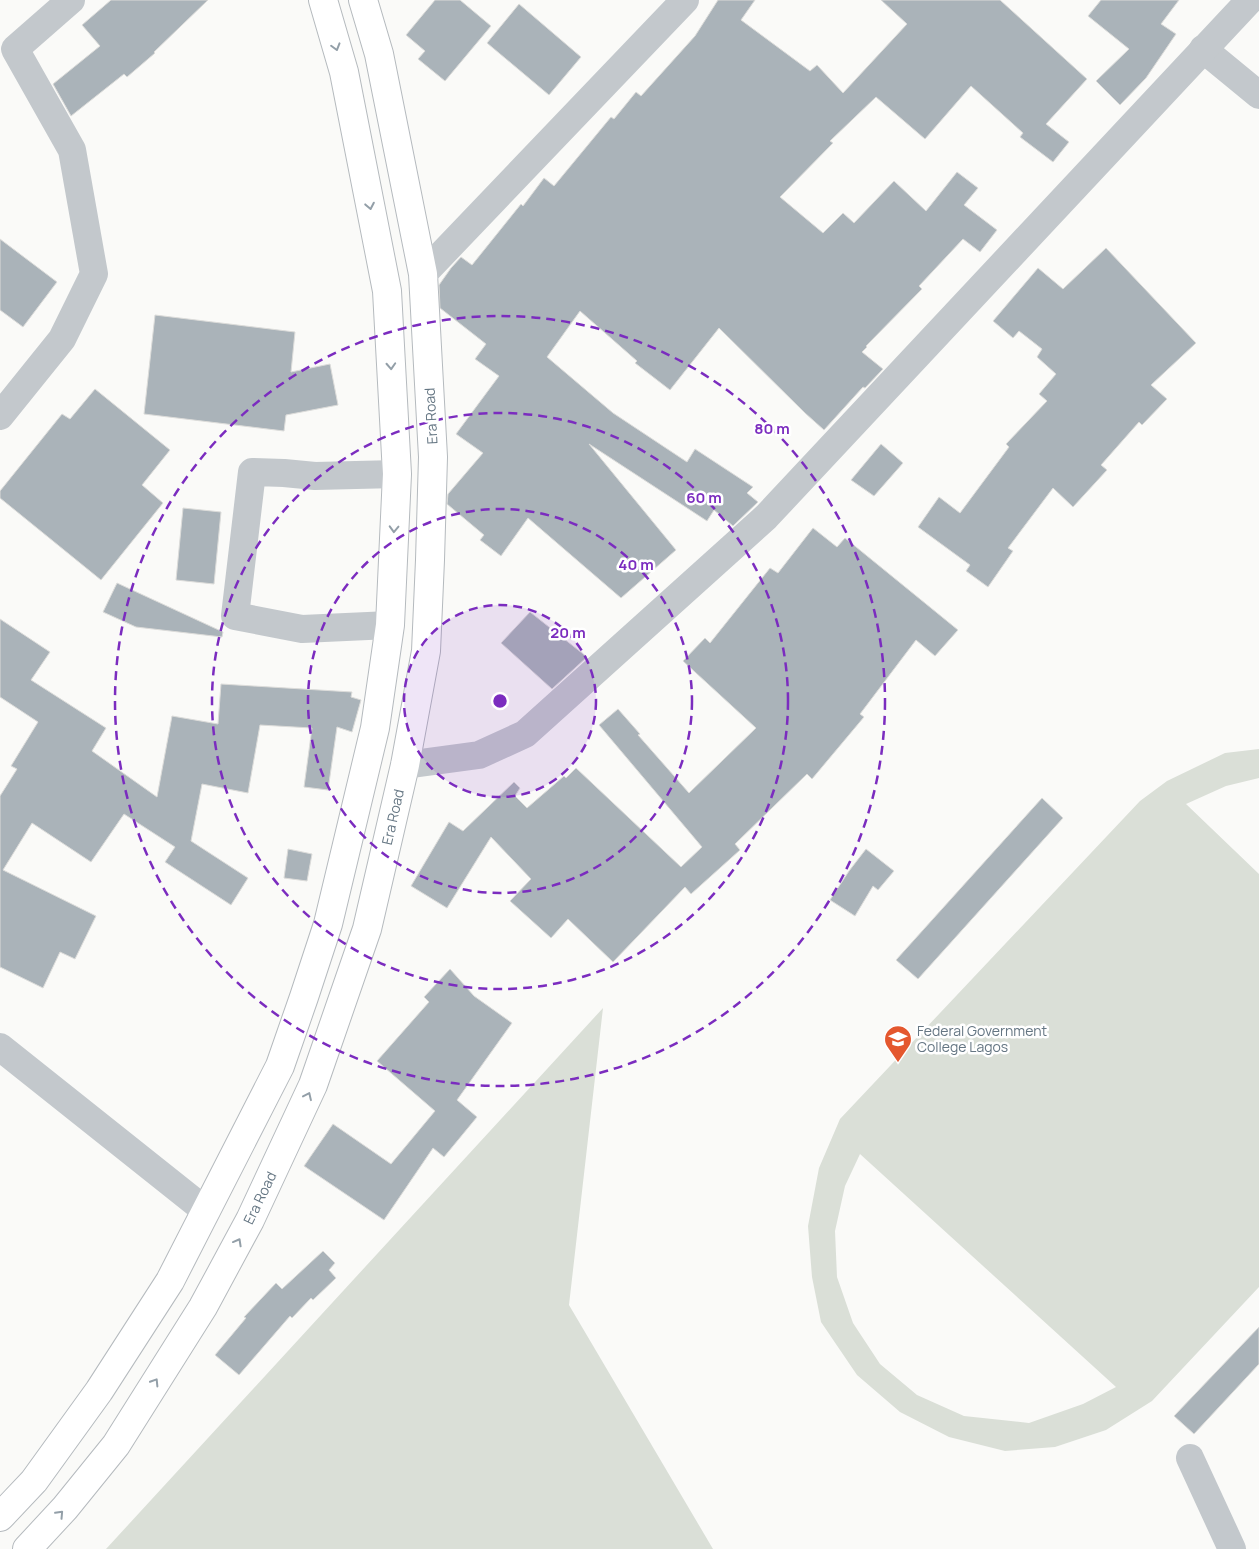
<svg xmlns="http://www.w3.org/2000/svg" width="1259" height="1549" viewBox="0 0 1259 1549" font-family="Manrope,sans-serif">
	<style>
		.green { fill: #dadfd7; fill-rule: evenodd }
		.building { fill: #aab3b9; stroke: #dcdcda }
		.lines { fill: none; stroke-linecap: round; stroke-linejoin: round }
		.major-casing { stroke: #b5babe; stroke-width: 30 }
		.minor { stroke: #c3c8cc; stroke-width: 28 }
		.major { stroke: #fff; stroke-width: 28 }
		.oneway { stroke: #939fa8 }
		.ring { fill: none; stroke: #7b2cbf; stroke-width: 2.5; stroke-dasharray: 9 6 }
		.labels { text-anchor: middle; stroke-width: 5; stroke-linejoin: round; paint-order: stroke }
		.street-label { font-size: 14px; fill: #657683; stroke: #fff }
		.poi-label { font-size: 14px; fill: #657683; stroke: #fff; text-anchor: start }
		.centre { fill: #7b2cbf; stroke: #fff; stroke-width: 2.5 }
		.ring-label { font-size: 15px; text-anchor: middle; font-weight: bold; fill: #7b2cbf; stroke: #fff; stroke-width: 5; stroke-linejoin: round; paint-order: stroke }
	</style>
	<rect width="100%" height="100%" fill="#fafaf8"/>
	<g class="green">
		<path d="M1259,749V778L1226,786L1186,804L1259,874V1287L1152,1401L1106,1430L1055,1447L1005,1451L949,1437L900,1412L857,1375L821,1322L812,1277L808,1226L819,1168L840,1119L1140,801L1167,781L1225,753ZM860,1154L1116,1387L1083,1404L1029,1423L964,1416L917,1395L880,1364L853,1323L837,1277L835,1231L845,1186Z"/>
		<path d="M603,1008L569,1305L713,1549H106Z"/>
	</g>
	<g class="building">
		<path d="M111,0H208L154,52L155,53L127,77L124,74L71,116L53,84L100,46L82,25Z"/>
		<path d="M435,0H460L491,26L445,81L418,59L425,51L406,35Z"/>
		<path d="M718,0H755L741,20L810,71L817,65L843,93L907,24L881,0H1000L1087,79L1046,124L1069,142L1053,162L1020,137L1023,133L971,86L925,139L876,97L830,141L833,143L780,197L823,233L843,213L854,223L894,181L926,211L957,172L978,188L964,205L997,230L980,252L963,239L919,286L922,289L866,346L867,347L862,352L883,369L865,388L863,387L824,430L805,413L719,328L670,390L635,363L637,361L580,311L547,357L613,413L687,462L695,449L753,487L747,493L758,502L733,526L714,510L707,521L589,444L676,550L621,598L528,518L501,556L480,540L484,535L447,504L448,494L483,453L456,434L499,376L475,359L486,344L440,308L439,285L451,268L461,257L472,265L521,204L523,206L544,178L554,186L611,117L614,119L636,92L641,96L695,36Z"/>
		<path d="M1101,0H1179L1161,24L1176,34L1146,78L1120,105L1096,81L1129,49L1088,16Z"/>
		<path d="M519,4L581,57L549,95L487,43Z"/>
		<path d="M0,239L57,282L23,327L0,310Z"/>
		<path d="M1106,248L1196,343L1151,385L1167,399L1142,425L1139,422L1101,465L1107,470L1073,507L1053,488L1008,548L1013,551L988,587L966,571L970,565L918,527L939,497L960,513L1009,447L1006,444L1047,401L1039,394L1056,374L1037,357L1042,349L1019,331L1013,338L993,321L1038,268L1063,289Z"/>
		<path d="M155,315L295,332L291,372L330,364L338,405L286,415L284,431L144,414Z"/>
		<path d="M95,389L170,450L142,485L163,503L101,580L0,498V491L62,414L70,419Z"/>
		<path d="M881,444L903,463L874,496L851,480Z"/>
		<path d="M183,508L221,512L214,584L176,580Z"/>
		<path d="M813,528L837,547L845,538L958,630L935,656L916,640L860,714L864,717L812,779L807,774L735,844L740,850L691,894L685,887L613,962L568,919L551,938L510,901L531,879L491,837L447,908L411,886L449,822L463,831L514,782L520,788L515,796L527,808L564,776L566,778L576,768L681,867L702,847L599,725L618,709L640,734L638,735L689,793L756,728L683,661L705,638L710,643L770,568L778,573Z"/>
		<path d="M117,583L223,632L222,637L136,627L103,612Z"/>
		<path d="M530,612L587,657L552,689L501,643Z"/>
		<path d="M0,619L50,652L31,680L106,728L92,751L157,797L172,716L218,724L221,684L352,692L351,697L361,700L352,732L337,727L328,790L304,787L312,728L260,725L248,793L202,784L191,841L248,878L231,905L165,862L175,847L124,814L91,862L32,823L3,870L96,916L75,959L60,952L43,988L0,967V796L17,769L11,766L38,722L0,697Z"/>
		<path d="M1042,798L1063,818L918,979L896,960Z"/>
		<path d="M288,849L312,854L307,881L284,878Z"/>
		<path d="M866,849L894,871L878,890L873,886L855,916L830,900L849,871Z"/>
		<path d="M450,969L474,996L512,1023L457,1100L477,1117L444,1157L433,1148L384,1220L304,1166L333,1124L391,1164L435,1111L377,1061L429,1002L424,997Z"/>
		<path d="M323,1251L335,1263L329,1270L336,1278L313,1300L311,1298L292,1318L290,1316L239,1375L215,1355L246,1318L244,1317L276,1283L282,1289Z"/>
		<path d="M1259,1327V1364L1194,1434L1174,1416Z"/>
	</g>
	<g class="lines">
		<g class="major-casing">
			<g id="major">
				<path d="M0,1517L34,1481L99,1391L170,1281L280,1066L304,997L328,924L375,728L390,625L397,474L387,291L344,72L323,0"/>
				<path d="M27,1549L65,1508L116,1445L203,1307L250,1220L313,1085L367,929L405,765L426,651L430,560L433,457L423,274L379,54L363,0"/>
			</g>
		</g>
		<g class="minor">
			<path d="M1203,49L1259,95"/>
			<path d="M423,274L685,0"/>
			<path d="M0,416L62,339L94,274L72,150L15,49L71,0"/>
			<path d="M390,625L302,629L235,616L252,472L284,473L315,476L397,474"/>
			<path d="M405,765L479,755L525,734L766,517L1250,0"/>
			<path d="M0,1047L206,1211"/>
			<path d="M1190,1458L1232,1549"/>
		</g>
		<use href="#major" class="major"/>
	</g>
	<defs><path id="oneway-chevron" d="M-2-3.5L2.5 0L-2 3.5" fill="none" stroke-width="1.6" stroke-linecap="round" stroke-linejoin="round" transform="scale(1.25)"/></defs>
	<g class="oneway">
		<use href="#oneway-chevron" transform="translate(336 47) rotate(74)"/>
		<use href="#oneway-chevron" transform="translate(370 206) rotate(79)"/>
		<use href="#oneway-chevron" transform="translate(391 366) rotate(87)"/>
		<use href="#oneway-chevron" transform="translate(394 529) rotate(92)"/>
		<use href="#oneway-chevron" transform="translate(308 1096) rotate(-65)"/>
		<use href="#oneway-chevron" transform="translate(238 1242) rotate(-61)"/>
		<use href="#oneway-chevron" transform="translate(155 1382) rotate(-58)"/>
		<use href="#oneway-chevron" transform="translate(60 1514) rotate(-47)"/>
	</g>
	<circle cx="500" cy="701" r="96" fill="#7b2cbf" fill-opacity=".12"/>
	<g class="ring">
		<circle cx="500" cy="701" r="96"/>
		<circle cx="500" cy="701" r="192"/>
		<circle cx="500" cy="701" r="288"/>
		<circle cx="500" cy="701" r="385"/>
	</g>
	<defs>
		<g id="school-pin" transform="scale(1.4375)"><path d="M0 17L-7.5 6A9.5 9.5 0 1 1 7.5 6Z" fill="#e4572e" stroke="#fff"/><path d="M0-5L7-2L0 1L-7-2ZM-4 1L0 2.5L4 1V4Q0 6-4 4Z" fill="#fff"/></g>
	</defs>
	<g fill-rule="evenodd">
		<use href="#school-pin" x="898" y="1039"/>
	</g>
	<g class="labels">
		<g class="street-label">
			<text transform="translate(431 416) rotate(-93)" y="5">Era Road</text>
			<text transform="translate(393 817) rotate(-77)" y="5">Era Road</text>
			<text transform="translate(260 1198) rotate(-64)" y="5">Era Road</text>
		</g>
		<g class="poi-label">
			<text x="917" y="1036">Federal Government<tspan x="917" dy="16">College Lagos</tspan></text>
		</g>
	</g>
	<circle cx="500" cy="701" r="8" class="centre"/>
	<g class="ring-label">
		<text x="772" y="434">80 m</text>
		<text x="704" y="503">60 m</text>
		<text x="636" y="570">40 m</text>
		<text x="568" y="638">20 m</text>
	</g>
</svg>
